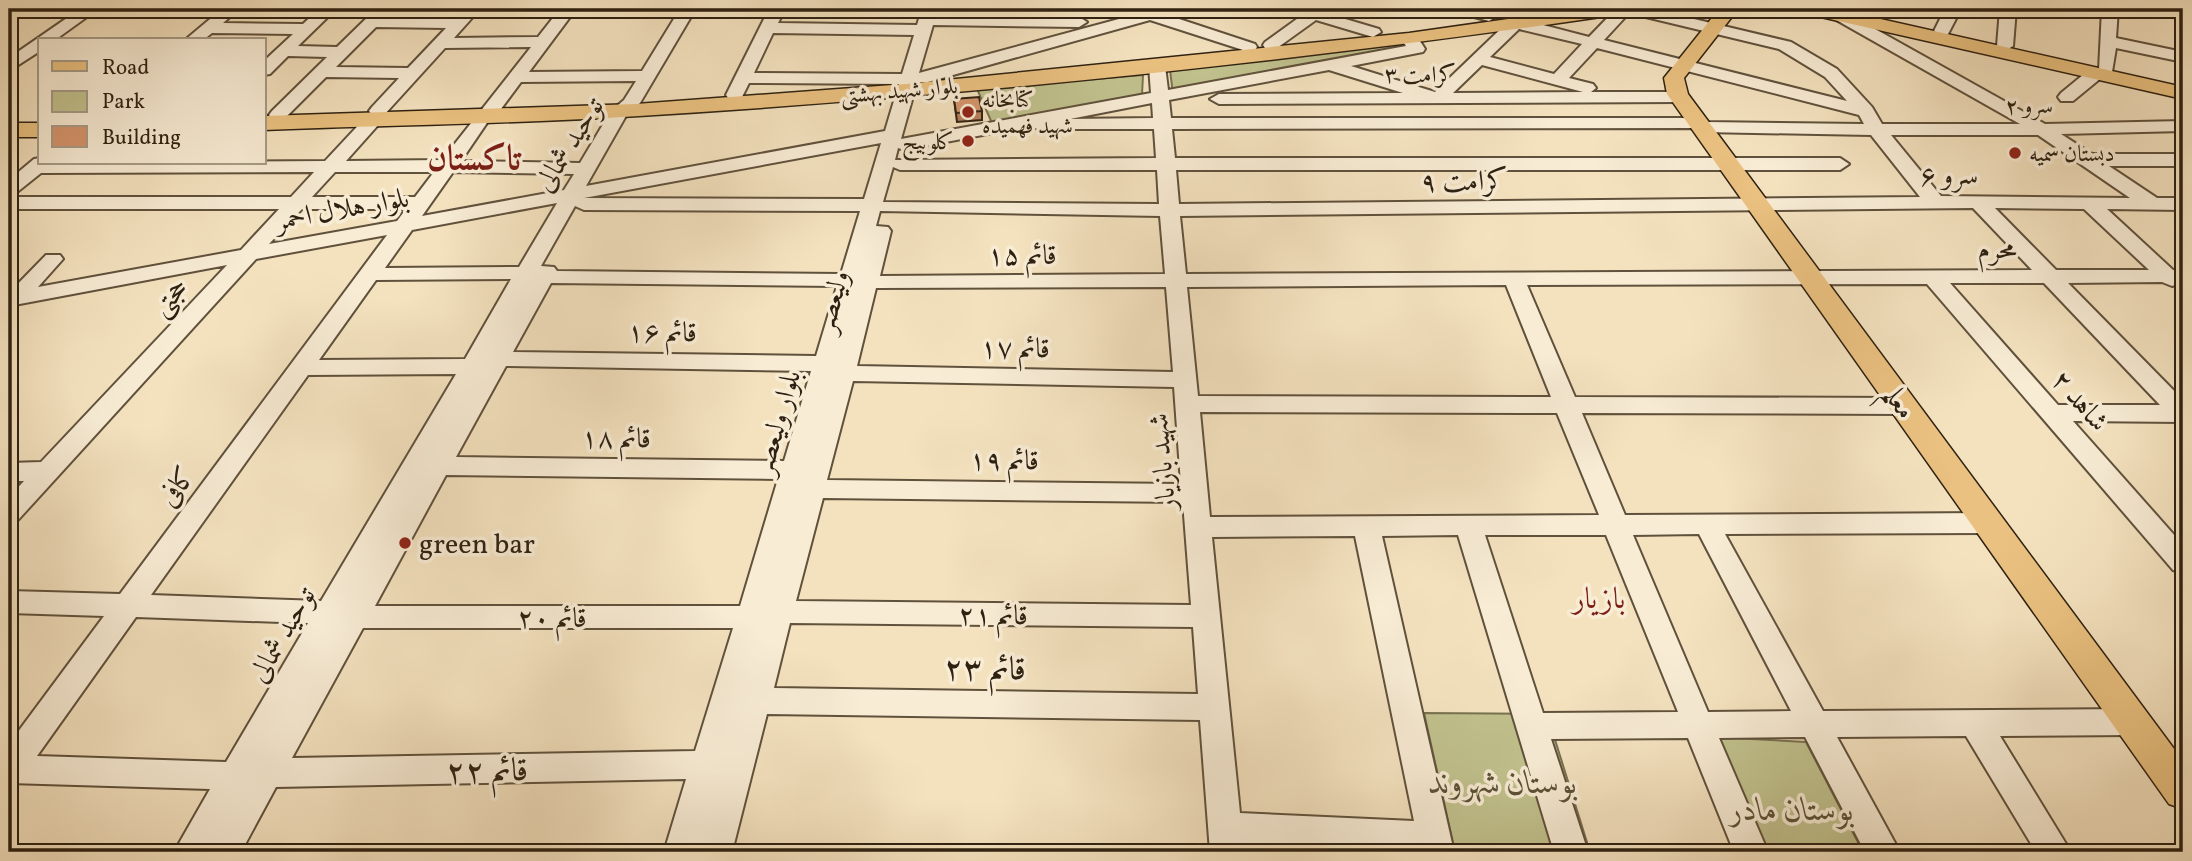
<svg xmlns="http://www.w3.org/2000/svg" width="2192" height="861" viewBox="0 0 2192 861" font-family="Vollkorn,Amiri,serif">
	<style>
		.green { fill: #c1c28e; stroke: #787250; stroke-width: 2 }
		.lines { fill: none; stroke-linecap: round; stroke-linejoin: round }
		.minor-casing { stroke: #60513c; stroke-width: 4 }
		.major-casing { stroke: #2e2111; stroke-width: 3 }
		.minor { fill: #f8ecd5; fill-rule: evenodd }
		.major { fill: #eac180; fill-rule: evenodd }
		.wall { fill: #b77f5d; stroke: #2e2111; stroke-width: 2 }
		.building { fill: #d5946c; stroke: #2e2111; stroke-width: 2 }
		.poi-dot { fill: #8f2418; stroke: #f8ecd5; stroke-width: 2.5 }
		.labels { text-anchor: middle; stroke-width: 7; stroke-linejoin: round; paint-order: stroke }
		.far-street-label { font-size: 23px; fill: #2e2111; stroke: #f8ecd5 }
		.far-poi-label { font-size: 23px; fill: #2e2111; stroke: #f8ecd5; text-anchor: start }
		.street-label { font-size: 28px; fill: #2e2111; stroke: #f8ecd5 }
		.poi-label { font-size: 28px; fill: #2e2111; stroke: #f8ecd5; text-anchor: start }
		.neighbourhood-label { font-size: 30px; fill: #7a1f14; stroke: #f8ecd5 }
		.near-street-label { font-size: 33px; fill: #2e2111; stroke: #f8ecd5 }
		.near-park-label { font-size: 33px; font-style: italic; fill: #5a5136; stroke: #f8ecd5 }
		.far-town-label { font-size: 35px; font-weight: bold; fill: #7a1f14; stroke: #f8ecd5 }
	</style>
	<rect width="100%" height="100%" fill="#f4e2bf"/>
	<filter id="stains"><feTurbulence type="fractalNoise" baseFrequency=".00286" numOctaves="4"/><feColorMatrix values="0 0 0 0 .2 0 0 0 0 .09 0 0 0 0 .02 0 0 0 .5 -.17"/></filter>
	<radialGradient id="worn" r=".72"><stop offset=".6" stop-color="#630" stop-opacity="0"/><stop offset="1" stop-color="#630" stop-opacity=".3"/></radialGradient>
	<g class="green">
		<path d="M1405,42L1410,48L1173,94L1170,70Z"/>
		<path d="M1143,75L1142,95L992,123L977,89Z"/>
		<path d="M1424,713L1547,714L1590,852H1455Z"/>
		<path d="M1714,737L1806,742L1863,852H1764Z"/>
	</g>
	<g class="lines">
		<g class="minor-casing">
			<g id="minor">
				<path d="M80,9H98L55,40H40V51L9,71V58Z"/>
				<path d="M222,9H239L223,23L303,24L319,9H336L298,46L337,47L376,9H393L385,17L455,18L464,9H480L454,38L538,37L560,9H576L529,72L642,71L680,9H785L778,23L917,25L922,9H938L936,17H1079L1087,22L1079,27L933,25L919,73L1156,9H1181L1178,12L1167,15L1255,44L1257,47L1255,50H1243L1150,20L928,82H917L901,139L1151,93L1149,66L1157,61L1165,66L1168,90L1406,46L1401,39L1409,34C1417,36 1421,42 1425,49L1423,52L1351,66L1435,92L1510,20L1516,18L1589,37L1616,9H1652L1791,42L1837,69L1872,107L1882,124H2020L1831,17L1829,14L1831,11H1843L2045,124L2183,121V131L2061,134L2092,154H2183V166H2109L2157,198H2183V210L2107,209L2173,270H2183V282L2172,286L2162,282L2068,283L2183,400V422L2073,421L2183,545V573L2173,570L1927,284L1527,285L1575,397L1903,398L1911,400L1915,406L1911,412L1903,414L1582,413L1625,515L1989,513L1998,516L2002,523L1998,530L1989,533L1725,534L1823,711L2133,709L2144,713L2148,722L2144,731L2133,735L2000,736L2071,852H2036L1966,736L1837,737L1900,852H1865L1805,737L1719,738L1768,852H1734L1688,738L1551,739L1588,852H1554L1458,535L1382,536L1454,852L1243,843L1244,852H1210L1200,720L767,714L732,852H698L718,781L698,852H664L686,779L276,787L241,852H174L210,789L9,783V744L104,616L9,613V591L120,594L387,235L256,259L18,520L9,523V497L24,481H9V463L41,462L227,265L9,306V293L46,255H60L63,259L38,287L241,250L279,209H9V197H291L314,172L41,173L16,193L9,195V180L34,159L40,158V163L325,161L367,116L372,115L369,111L372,107L399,78L326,77L284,119H272L269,115L272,111L327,57L288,56L270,74L264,75V61L293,34L212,33L203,40H185ZM1629,13L1779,49L1825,77L1847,101L1604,40ZM692,15H766L726,95L729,99H741L749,83L899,84L885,131L586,186L627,114L640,103ZM376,27L446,28L408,68L336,67ZM1519,29L1582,44L1554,74L1490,57ZM773,33L914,35L902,74L754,73ZM531,47L442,160L346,161L379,124L382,120L379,116L384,115L445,48ZM1597,48L1859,115L1864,124L1706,122L1698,118H1171L1169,100L1329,70L1403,93L1219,94L1210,99L1219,104L1680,102L1689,97L1680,92H1591L1596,88L1593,84L1569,78ZM1482,65L1583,92L1453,93ZM636,81L624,100L611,111L580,163L461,161L493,114L498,113L521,82ZM1152,103L1153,118L1070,119ZM1030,126L1038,129H1154L1156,158L895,160L898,148L904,150ZM1694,128L1702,132L1871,135L1920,197L1179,204L1176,170H1840L1849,164L1840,158H1175L1172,129ZM1891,135H2038L2130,198L1941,196ZM881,143L864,199L584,198ZM893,167L900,170H1157L1159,204L883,202ZM335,172H434L415,197H312ZM453,172L574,174L564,190L422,216ZM557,203L519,267L385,268L412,230ZM575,206L584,210L860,211L841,274L557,271L554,267L541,266ZM1973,208L2032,270L1186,274L1180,216ZM1995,208L2084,209L2149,270H2056ZM302,209H406L397,221L269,244ZM880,211L1160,216L1165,274L880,276L891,231L888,227L876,226ZM511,279L465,359L319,360L376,280ZM551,283L837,286L816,356L513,352ZM1950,283H2044L2160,405H2058ZM1506,285L1551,397L1198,396L1187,287ZM1166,287L1173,372L857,366L876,288ZM506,366L811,371L784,461L456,457ZM456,374L321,601L151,595L308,375ZM853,381L1174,387L1181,484L827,480ZM1200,412L1557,413L1599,515L1210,517ZM446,475L778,479L740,606H375ZM823,498L1183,502L1191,605L796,601ZM1699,534L1791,711L1708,712L1633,535ZM1485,535H1606L1678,712L1543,713ZM1355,536L1414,821L1240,813L1212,537ZM136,617L308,623L226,762L37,756ZM790,623L1193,627L1198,694L774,688ZM363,628H733L695,751L292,758Z"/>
				<path d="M1286,9H1329L1325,13L1379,29L1381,32L1373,37L1316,20L1277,48H1265L1263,45L1265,42L1301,16Z"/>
				<path d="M1453,9H1479L1495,13L1497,16L1489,21L1456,12Z"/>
				<path d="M1945,9H1961L1948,34L1942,36L1934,31Z"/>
				<path d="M2000,9H2016L2013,46L2005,51L1997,46Z"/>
				<path d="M2102,9H2118L2116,38L2183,52V62L2116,48L2112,72H2102L2101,78L2073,101H2061L2058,97L2061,93L2089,70H2099Z"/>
			</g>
		</g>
		<g class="major-casing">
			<g id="major">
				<path d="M1578,9H1624L1615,15C1292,62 965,96 639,116C514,124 389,125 264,130V116L636,104L906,84L1409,33Z"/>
				<path d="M1719,9H1738L1684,78L1688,94L2183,761V809L2169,804L1667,94L1664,78Z"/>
				<path d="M1803,9H1836L2183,87V99L1812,15L1805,13Z"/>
				<rect x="9" y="123" width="31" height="14"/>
			</g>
		</g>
		<use href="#minor" class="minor"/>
		<use href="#major" class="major"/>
	</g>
	<path class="wall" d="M954,99L982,111V120L957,122Z"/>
	<path class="building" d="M979,97L982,111L956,113L954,99Z"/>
	<g class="poi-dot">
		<circle cx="968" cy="112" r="7"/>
		<circle cx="968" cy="141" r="7"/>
		<circle cx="2015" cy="153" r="7"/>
		<circle cx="405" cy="543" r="7"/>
	</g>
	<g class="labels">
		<g class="far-street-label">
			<text x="1420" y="82">کرامت ۳</text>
			<text transform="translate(899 90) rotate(-5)" y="8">بلوار شهید بهشتی</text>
			<text transform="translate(2029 105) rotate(-1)" y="8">سرو ۲</text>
		</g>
		<g class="far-poi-label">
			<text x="982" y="107">کتابخانه<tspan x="982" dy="26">شهید فهمیده</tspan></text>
			<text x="954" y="149" text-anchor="end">کلوبیج</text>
			<text x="2029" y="161">دبستان سمیه</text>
		</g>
		<g class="street-label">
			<text transform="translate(568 144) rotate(-58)" y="10">توحید شمالی</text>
			<text transform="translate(1949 174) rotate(-1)" y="10">سرو ۶</text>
			<text transform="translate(1464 180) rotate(-1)" y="10">کرامت ۹</text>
			<text transform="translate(342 208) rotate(-10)" y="10">بلوار هلال احمر</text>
			<text x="1997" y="258">محرم</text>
			<text x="1022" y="264">قائم ۱۵</text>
			<text transform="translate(169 296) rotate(-47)" y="10">حجتی</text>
			<text transform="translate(831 301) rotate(-75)" y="10">ولیعصر</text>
			<text transform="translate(662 331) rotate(1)" y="10">قائم ۱۶</text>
			<text transform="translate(1015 347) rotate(1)" y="10">قائم ۱۷</text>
			<text transform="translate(2081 400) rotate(49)" y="10">شاهد ۲</text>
			<text transform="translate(1900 401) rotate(54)" y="10">معلم</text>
			<text transform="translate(776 422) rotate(-74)" y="10">بلوار ولیعصر</text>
			<text transform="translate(616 437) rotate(1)" y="10">قائم ۱۸</text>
			<text transform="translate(1004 459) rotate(1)" y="10">قائم ۱۹</text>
			<text transform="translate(1161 462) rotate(-95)" y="10">شهید بازیار</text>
			<text transform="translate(176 486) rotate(-54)" y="10">کافی</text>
			<text transform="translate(993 614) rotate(1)" y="10">قائم ۲۱</text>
			<text x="552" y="627">قائم ۲۰</text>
			<text transform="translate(281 634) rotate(-60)" y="10">توحید شمالی</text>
		</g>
		<g class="poi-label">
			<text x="419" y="553">green bar</text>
		</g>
		<g class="neighbourhood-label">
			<text x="1599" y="608">بازیار</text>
		</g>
		<g class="near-street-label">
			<text transform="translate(985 667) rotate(1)" y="12">قائم ۲۳</text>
			<text transform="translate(487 769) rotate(-1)" y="12">قائم ۲۲</text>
		</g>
		<g class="near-park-label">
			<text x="1503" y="793">بوستان شهروند</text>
			<text x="1792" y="820">بوستان مادر</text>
		</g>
		<g class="far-town-label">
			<text x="474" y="169">تاکستان</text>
		</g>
	</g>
	<rect width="2192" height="861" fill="none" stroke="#f4e2bf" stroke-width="35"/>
	<rect x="10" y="10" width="2171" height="840" fill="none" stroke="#2e2111" stroke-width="3.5"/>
	<rect x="18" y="18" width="2157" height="826" fill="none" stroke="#2e2111" stroke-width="2"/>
	<rect x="38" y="38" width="228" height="126" fill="#f8ecd5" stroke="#a79b87" stroke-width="2"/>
	<rect x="52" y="61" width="35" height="10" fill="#eac180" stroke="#a79b87" stroke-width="2"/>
	<text x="102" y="74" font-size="21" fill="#2e2111">Road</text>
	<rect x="52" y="91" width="35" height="21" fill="#c1c28e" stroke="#a79b87" stroke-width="2"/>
	<text x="102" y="108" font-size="21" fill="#2e2111">Park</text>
	<rect x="52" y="126" width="35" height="21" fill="#d5946c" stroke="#a79b87" stroke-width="2"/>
	<text x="102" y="144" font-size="21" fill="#2e2111">Building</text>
	<rect width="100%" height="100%" filter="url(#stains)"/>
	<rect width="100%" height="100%" fill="url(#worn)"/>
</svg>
